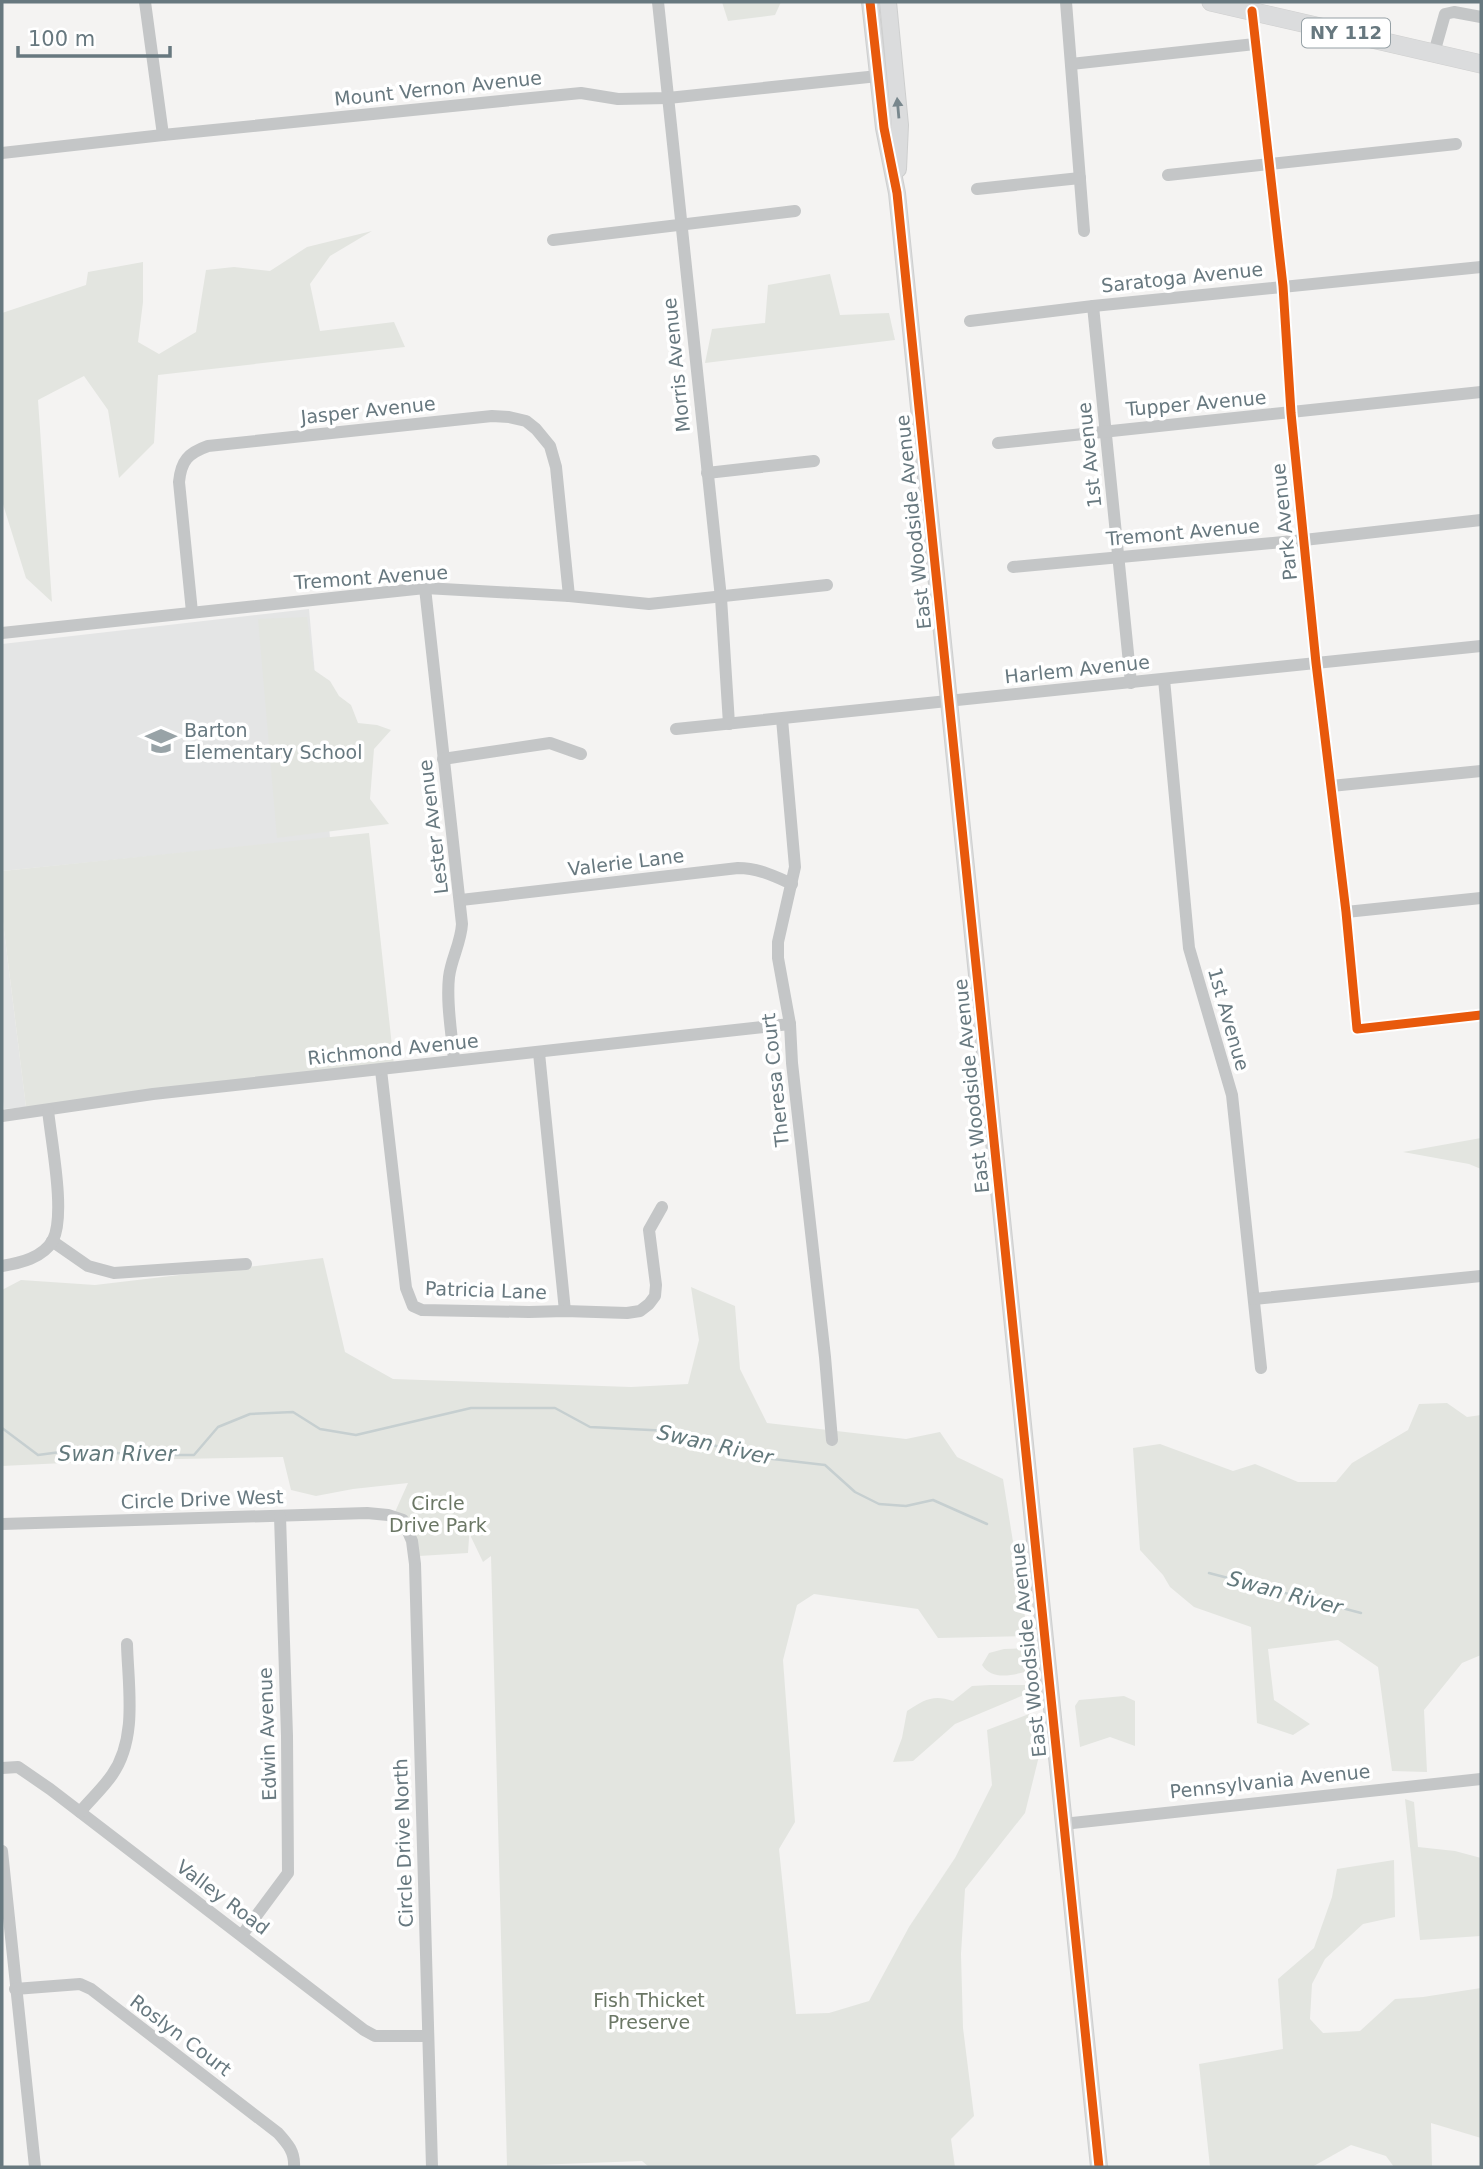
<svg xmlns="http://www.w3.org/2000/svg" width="1483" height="2169" viewBox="0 0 1483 2169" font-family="'DejaVu Sans',sans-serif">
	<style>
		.built { fill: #e4e5e5 }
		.green { fill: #e3e5e0 }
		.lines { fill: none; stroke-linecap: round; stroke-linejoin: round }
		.stream { stroke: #c6cfd0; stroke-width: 2.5 }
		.secondary-casing { stroke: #cecfcf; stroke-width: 18 }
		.primary-casing { stroke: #cfcfcf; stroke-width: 19 }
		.street { stroke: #c4c6c7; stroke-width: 12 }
		.secondary { stroke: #dbdcdd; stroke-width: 16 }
		.primary { stroke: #dbdcdd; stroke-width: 18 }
		.cycleway-casing { stroke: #fff; stroke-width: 13 }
		.cycleway { stroke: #e8590c; stroke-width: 9 }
		.oneway { fill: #78878d }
		.labels { text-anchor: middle; stroke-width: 7; stroke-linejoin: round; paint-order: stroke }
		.shield { fill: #fff; stroke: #95a0a5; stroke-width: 2 }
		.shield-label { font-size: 18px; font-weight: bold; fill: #67787f }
		.street-label { font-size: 19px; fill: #67787f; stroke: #fff }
		.poi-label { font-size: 19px; fill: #67787f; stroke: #fff; text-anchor: start }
		.park-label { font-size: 19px; fill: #6b7765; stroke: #fff }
		.water-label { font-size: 21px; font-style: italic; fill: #63797c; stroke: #fff }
	</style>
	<rect width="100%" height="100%" fill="#f4f3f2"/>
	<g class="built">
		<path d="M309,609L330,838L2,871V644Z"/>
		<path d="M2,914L26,1107L4,1109L2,1091Z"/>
	</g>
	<g class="green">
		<path d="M722,2H781L775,15L728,21Z"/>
		<path d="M372,231L330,256L310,284L320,331L394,322L405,347L158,375L154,443L119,478L108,410L84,376L38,400L52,602L26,578L2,501V313L86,285L88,272L143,262V302L138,342L159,354L196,332L206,270L234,267L270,271L307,247Z"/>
		<path d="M830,274L840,315L889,313L895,340L705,363L712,329L765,323L768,285Z"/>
		<path d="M307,617L314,670L330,681L339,696L351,705L358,723L377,725L391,730L374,749L370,799L389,824L277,838L258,619Z"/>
		<path d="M369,833L394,1065L26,1107L2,914V871Z"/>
		<path d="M1481,1138V1169L1469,1164L1403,1152Z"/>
		<path d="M323,1258L345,1352L393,1379L631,1387L688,1384L699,1340L691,1287L735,1306L740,1369L767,1423L906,1439L940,1432L957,1457L1003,1479L1028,1636L938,1638L918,1609L814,1594L797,1605L783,1660L795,1822L779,1849L796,2014L829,2013L869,2001L909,1927L955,1858L992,1785L987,1730L1029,1714L1039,1756L1025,1813L965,1889L961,1954L963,2028L974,2116L951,2139L955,2167H649L642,2161L507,2166L491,1556L483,1562L471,1537L470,1523L468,1553L419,1556L395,1512L408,1483L353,1489L316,1496L291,1490L283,1457L126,1460L2,1466V1290L21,1280L95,1285Z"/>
		<path d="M1447,1403L1467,1417L1481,1415V1655L1462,1663L1424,1710L1427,1772L1392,1771L1378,1667L1338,1640L1268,1649L1274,1700L1310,1724L1293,1735L1257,1723L1251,1627L1194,1607L1170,1587L1163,1575L1140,1550L1133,1448L1160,1444L1233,1471L1255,1464L1298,1482H1336L1352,1463L1408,1430L1419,1404Z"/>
		<path d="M1027,1648L1029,1671C1013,1675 992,1681 982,1665L989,1653L1004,1649Z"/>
		<path d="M990,1685H1031V1692L955,1724L913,1761L893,1762L902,1738L907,1711C924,1700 933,1694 953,1701L972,1686Z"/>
		<path d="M1124,1696L1135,1701V1746L1110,1737L1080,1747L1075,1706L1079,1700Z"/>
		<path d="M1405,1799L1414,1802L1418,1847L1455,1851L1481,1858V1936L1420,1940Z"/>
		<path d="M1394,1860L1395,1917L1363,1924L1325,1959L1312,1984L1310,2019L1323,2033L1360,2031L1395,1999L1423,1997L1481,1988V2138L1431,2123L1432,2167H1394L1386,2156L1351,2145L1312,2167H1210L1199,2064L1283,2049L1278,1979L1314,1948L1332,1897L1337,1869Z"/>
	</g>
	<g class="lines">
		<g class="stream">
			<path d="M2,1428L38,1455L83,1449L134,1455H194L218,1427L250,1414L293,1412L320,1429L356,1435L471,1408H555L590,1427L670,1431L747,1456L825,1465L855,1492L879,1504L906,1506L933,1500L987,1524"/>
			<path d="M1209,1573L1361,1613"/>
		</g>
		<g class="secondary-casing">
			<g id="secondary">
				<path d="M870,2L884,128L897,193L1099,2167"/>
				<path d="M888,2L900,125L898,169"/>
			</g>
		</g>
		<g class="primary-casing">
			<path id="primary" d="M1211,2L1481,64"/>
		</g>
		<g class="street">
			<path d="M145,2L163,135"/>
			<path d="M658,2L721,598L729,724"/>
			<path d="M1066,2L1084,231"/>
			<path d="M1252,11L1283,286L1291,413L1316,663L1346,912L1357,1029L1481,1015"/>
			<path d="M1434,53L1445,14L1454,12L1481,17"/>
			<path d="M1071,64L1255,44"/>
			<path d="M2,153L163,135L581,93L618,99L668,98L878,76"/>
			<path d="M1168,175L1456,144"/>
			<path d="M977,189L1080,178"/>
			<path d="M553,240L795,211"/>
			<path d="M1093,306L1131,683"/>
			<path d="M970,321L1093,306L1481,267"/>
			<path d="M998,443L1481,392"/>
			<path d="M707,473L814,461"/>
			<path d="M1013,567L1304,540L1481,520"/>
			<path d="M425,588L462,924C461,943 451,959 449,977C446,1004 452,1034 454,1060"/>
			<path d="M192,612L179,482C181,461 188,453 208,446L492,416L509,417L526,421L536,429L550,446L556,467L569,596"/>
			<path d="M2,633L425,588L569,596L649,604L827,585"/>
			<path d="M1164,679L1189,948L1232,1095L1261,1368"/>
			<path d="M782,719L795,867L778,942V958L790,1024L792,1063L825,1357L832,1440"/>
			<path d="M676,729L1481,646"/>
			<path d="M443,759L550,743L581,754"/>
			<path d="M1331,786L1481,771"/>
			<path d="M461,900L738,868C758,868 774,876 792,884"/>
			<path d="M1346,912L1481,898"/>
			<path d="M539,1053L565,1311"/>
			<path d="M381,1070L406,1288L413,1306L422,1310L529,1312L565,1311L627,1313L640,1311L649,1304L655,1296L656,1285L649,1230L662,1207"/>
			<path d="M2,1116L153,1094L790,1024"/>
			<path d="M52,1241L88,1266L114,1273L246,1264"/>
			<path d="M2,1266C20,1263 43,1258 53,1240C66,1214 51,1141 48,1110"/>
			<path d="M1254,1299L1481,1276"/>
			<path d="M2,1524L367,1513L388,1515L403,1520L412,1541L415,1564L432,2167"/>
			<path d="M2,1768L18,1767L50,1789L364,2030L375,2036H428"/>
			<path d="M80,1812C90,1800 103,1788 112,1775C138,1738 128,1686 127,1644"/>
			<path d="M1063,1824L1481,1779"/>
			<path d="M2,1851L35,2167"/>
			<path d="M242,1935L288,1873L287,1736L280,1516"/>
			<path d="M15,1989L80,1984L91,1989L278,2133C288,2144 295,2152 294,2167"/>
		</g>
		<use href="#secondary" class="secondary"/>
		<use href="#primary" class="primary"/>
		<g class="cycleway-casing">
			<g id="cycleway">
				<path d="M870,2L884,128L897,193L1099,2167"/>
				<path d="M1252,11L1283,286L1291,413L1316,663L1346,912L1357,1029L1481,1015"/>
			</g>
		</g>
		<use href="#cycleway" class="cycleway"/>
	</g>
	<defs><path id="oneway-solid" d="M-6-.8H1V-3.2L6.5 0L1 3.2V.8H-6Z" transform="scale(1.75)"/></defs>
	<use class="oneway" href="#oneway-solid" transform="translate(898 108) rotate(-95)"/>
	<defs>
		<g id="school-bare" transform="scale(2.415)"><path d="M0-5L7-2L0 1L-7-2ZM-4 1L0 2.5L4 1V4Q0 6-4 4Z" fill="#98a3a7" stroke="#fff" stroke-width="2.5" paint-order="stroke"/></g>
	</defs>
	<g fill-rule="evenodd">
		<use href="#school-bare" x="161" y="741"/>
	</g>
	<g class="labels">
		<rect class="shield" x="1302" y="18.5" width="88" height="29" rx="5"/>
		<g class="shield-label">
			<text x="1346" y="39">NY 112</text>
		</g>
		<g class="street-label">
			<text transform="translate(438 88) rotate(-6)" y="7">Mount Vernon Avenue</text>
			<text transform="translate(1182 277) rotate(-6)" y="7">Saratoga Avenue</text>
			<text transform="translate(676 365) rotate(-96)" y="7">Morris Avenue</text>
			<text transform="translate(1196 403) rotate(-5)" y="7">Tupper Avenue</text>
			<text transform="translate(368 410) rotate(-6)" y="7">Jasper Avenue</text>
			<text transform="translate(1089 455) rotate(-96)" y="7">1st Avenue</text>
			<text transform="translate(913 522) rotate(-96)" y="7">East Woodside Avenue</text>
			<text transform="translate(1284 522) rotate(-96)" y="7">Park Avenue</text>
			<text transform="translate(1183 532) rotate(-5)" y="7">Tremont Avenue</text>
			<text transform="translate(371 577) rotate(-4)" y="7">Tremont Avenue</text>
			<text transform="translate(1077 669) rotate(-6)" y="7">Harlem Avenue</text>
			<text transform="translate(433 827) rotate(-97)" y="7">Lester Avenue</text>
			<text transform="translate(626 862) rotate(-7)" y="7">Valerie Lane</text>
			<text transform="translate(1229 1019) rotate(74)" y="7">1st Avenue</text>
			<text transform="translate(393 1049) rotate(-6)" y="7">Richmond Avenue</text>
			<text transform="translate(775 1080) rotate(-96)" y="7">Theresa Court</text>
			<text transform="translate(971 1086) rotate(-96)" y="7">East Woodside Avenue</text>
			<text transform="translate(486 1290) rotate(2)" y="7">Patricia Lane</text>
			<text transform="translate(202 1499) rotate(-2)" y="7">Circle Drive West</text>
			<text transform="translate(1028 1650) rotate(-96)" y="7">East Woodside Avenue</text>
			<text transform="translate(267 1734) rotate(-92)" y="7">Edwin Avenue</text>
			<text transform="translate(1270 1781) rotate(-6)" y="7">Pennsylvania Avenue</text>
			<text transform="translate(403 1843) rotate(-92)" y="7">Circle Drive North</text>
			<text transform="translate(223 1897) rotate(37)" y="7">Valley Road</text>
			<text transform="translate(181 2035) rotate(37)" y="7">Roslyn Court</text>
		</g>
		<g class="poi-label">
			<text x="184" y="737">Barton<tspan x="184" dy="22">Elementary School</tspan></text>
		</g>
		<g class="park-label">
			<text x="438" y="1510">Circle<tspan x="438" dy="22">Drive Park</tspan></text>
			<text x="649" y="2007">Fish Thicket<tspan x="649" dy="22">Preserve</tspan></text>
		</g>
		<g class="water-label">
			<text transform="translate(715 1445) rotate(13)" y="7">Swan River</text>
			<text x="117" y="1461">Swan River</text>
			<text transform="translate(1285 1593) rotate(15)" y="7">Swan River</text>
		</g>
	</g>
	<rect width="1483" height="2169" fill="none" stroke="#67787f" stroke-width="7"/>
	<path d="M18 46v10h152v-10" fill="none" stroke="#67787f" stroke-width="3.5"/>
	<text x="28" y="46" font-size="21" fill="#67787f" stroke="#ffffff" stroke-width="5" paint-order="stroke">100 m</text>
</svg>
